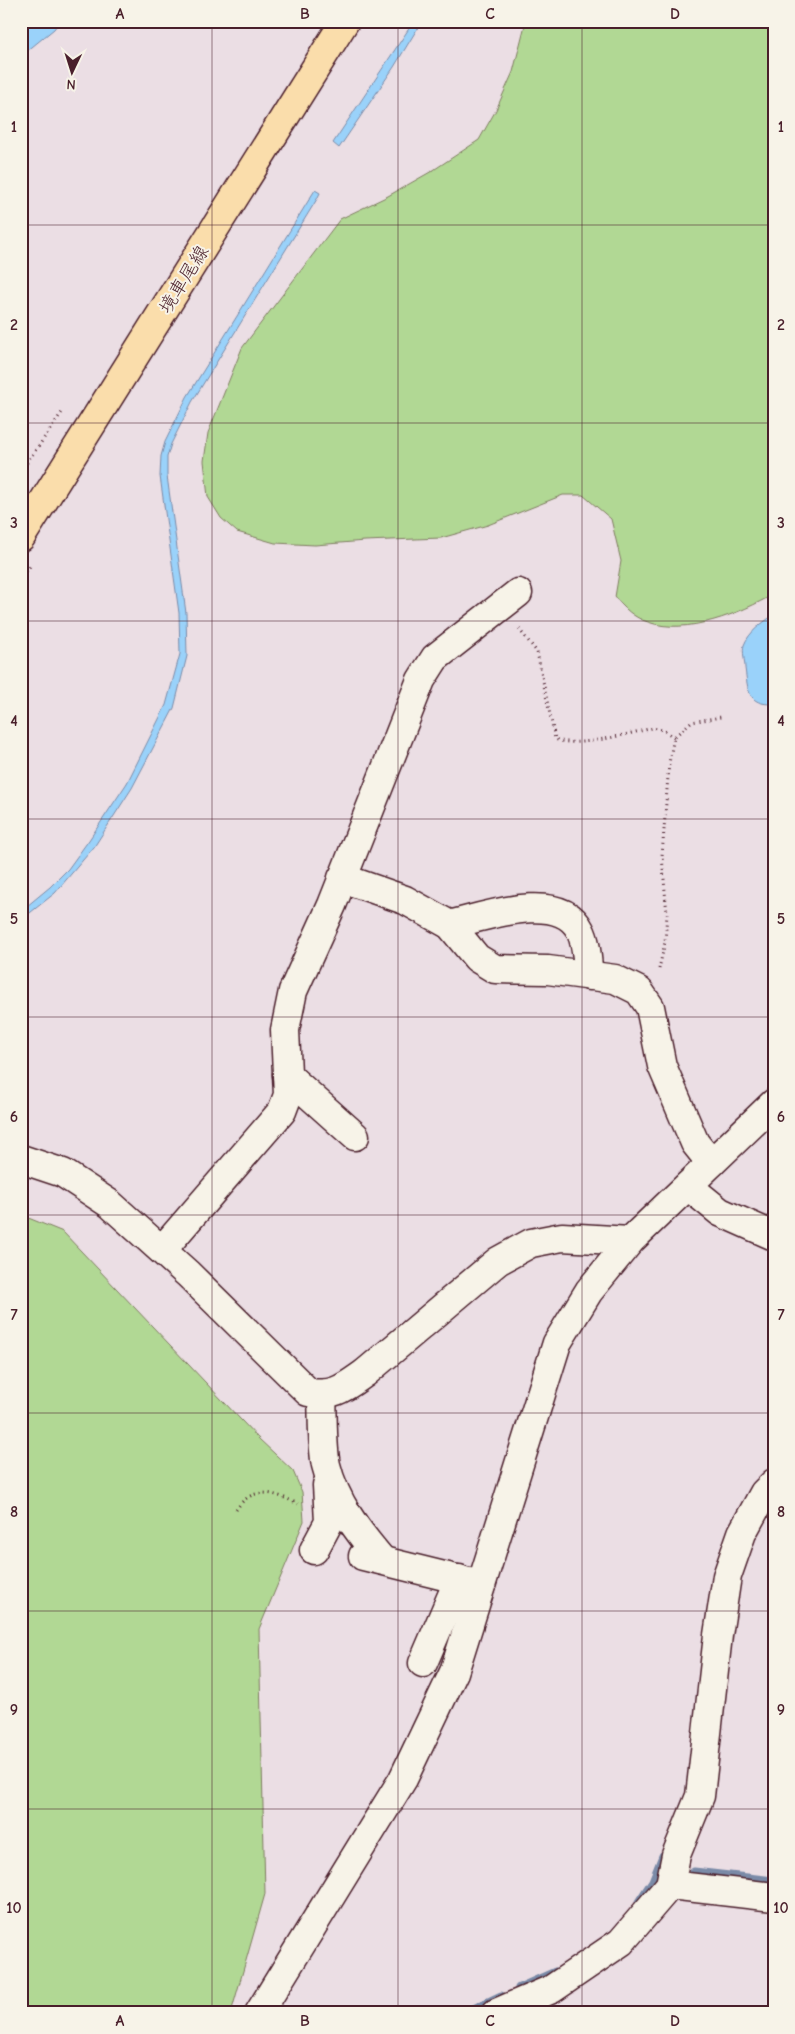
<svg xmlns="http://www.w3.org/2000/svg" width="795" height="2034" viewBox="0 0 795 2034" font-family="'Comic Neue','Klee One',sans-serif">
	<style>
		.green { fill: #b1d894; stroke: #7e7c60 }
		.water { fill: #9ad2fa; stroke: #7a8aa7 }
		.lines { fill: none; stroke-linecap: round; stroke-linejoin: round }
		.stream { stroke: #7a8aa7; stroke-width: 9 }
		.minor-casing { stroke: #4a1f2b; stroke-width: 31 }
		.major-casing { stroke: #4a1f2b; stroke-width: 31 }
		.path { stroke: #4a1f2b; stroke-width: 3; stroke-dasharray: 1 4; stroke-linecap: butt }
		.minor { stroke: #f7f3e8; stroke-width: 28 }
		.major { stroke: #faddab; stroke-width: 28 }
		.grid { fill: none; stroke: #4a1f2b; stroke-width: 1; stroke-opacity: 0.55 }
		.labels { text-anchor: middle; stroke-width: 4; stroke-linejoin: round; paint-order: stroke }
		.street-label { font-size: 19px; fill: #4a1f2b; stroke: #f7f3e8 }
		.neatline { fill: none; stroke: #4a1f2b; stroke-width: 2 }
		.grid-label { font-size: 16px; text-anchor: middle; font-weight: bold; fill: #4a1f2b }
	</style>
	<rect width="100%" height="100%" fill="#ebdee4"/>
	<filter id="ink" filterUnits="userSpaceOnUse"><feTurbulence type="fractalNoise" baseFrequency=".02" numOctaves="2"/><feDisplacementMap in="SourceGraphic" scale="10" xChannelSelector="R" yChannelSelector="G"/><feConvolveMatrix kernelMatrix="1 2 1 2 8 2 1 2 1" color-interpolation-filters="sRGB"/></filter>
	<g filter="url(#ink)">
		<g class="green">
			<path d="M526,21H774V594C741,613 686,636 648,622C634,618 624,608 615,597L621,561L611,519L583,495H563L488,525L441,538L365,541L315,545L275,543L237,532L221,518L208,497L204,461L208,433L242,348L340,219L388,196L432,171L479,140L496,110L513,72Z"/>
			<path d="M21,1215L63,1232L259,1439L293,1471L302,1492L304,1521L259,1629L265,1894L231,2013H21Z"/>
		</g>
		<g class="water">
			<path d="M21,21H60L54,29L21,56Z"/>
			<path d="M414,21H422L394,67L339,148L333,143Z"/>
			<path d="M315,190L320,193L317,199L192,402L171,444L167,457V476L186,613L187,656L174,708L132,788L94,847L55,893L21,920V911L50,887L68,869L89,840L127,783L166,705L180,654L179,613L160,476L161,456L165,442L187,397Z"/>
			<path d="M774,615V704C747,705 748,690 745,668C745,662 742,651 744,645C749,632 763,622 774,615Z"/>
		</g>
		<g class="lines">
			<g class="stream">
				<path d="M694,1872L774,1881"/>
				<path d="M639,1902L653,1881L663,1856"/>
				<path d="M519,1988L555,1972"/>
				<path d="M465,2013L501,1996"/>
			</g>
			<g class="minor-casing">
				<g id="minor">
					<path d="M342,878L405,900L450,925L477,958L495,969L548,970L615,979L639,991L650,1007L662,1066L695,1143L711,1163"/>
					<path d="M450,925C483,917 560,889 580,930C587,943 587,961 589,976"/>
					<path d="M287,1075L355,1136"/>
					<path d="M21,1159L63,1173L110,1204L188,1274L308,1392C333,1398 345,1387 365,1373L498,1261L531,1243L562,1237L630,1241"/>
					<path d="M688,1186L720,1212L774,1236"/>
					<path d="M162,1250L282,1111L288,1095L285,1030L293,991L332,905L421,680L435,658L518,593"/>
					<path d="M322,1396C323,1415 322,1447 326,1465C335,1502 358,1532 382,1560"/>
					<path d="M314,1550L329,1522L327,1485"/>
					<path d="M363,1556L481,1585"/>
					<path d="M423,1663L459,1579"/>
					<path d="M670,1885L676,1855L700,1796L718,1635L727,1576L742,1533L764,1493L774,1483"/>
					<path d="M259,2013L403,1779L454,1672L557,1343L589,1291L630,1241L774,1103"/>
					<path d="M496,2013L552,1989L621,1942L670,1885L774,1897"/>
				</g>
			</g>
			<g class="major-casing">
				<path id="major" d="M21,537L345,21"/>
			</g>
			<g class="path">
				<path d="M21,471L63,411"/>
				<path d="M21,580L30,566"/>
				<path d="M519,629L537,652L555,739C576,749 630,733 653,728L663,730L674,737"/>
				<path d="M659,969L665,942L667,914L662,856L669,763L674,737L691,722L721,717"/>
				<path d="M236,1510C252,1484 276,1493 298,1504"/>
			</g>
			<use href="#minor" class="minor"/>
			<use href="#major" class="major"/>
		</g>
	</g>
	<path class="grid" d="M212,21V2013M398,21V2013M582,21V2013M21,225H774M21,423H774M21,621H774M21,819H774M21,1017H774M21,1215H774M21,1413H774M21,1611H774M21,1809H774"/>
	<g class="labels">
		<g class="street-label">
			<text transform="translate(183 279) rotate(-58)" y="7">境車尾線</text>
		</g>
	</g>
	<rect width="795" height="2034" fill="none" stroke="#f7f3e8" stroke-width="55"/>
	<g transform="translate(72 72) rotate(184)" stroke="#f7f3e8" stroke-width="4" paint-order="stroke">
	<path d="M0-4L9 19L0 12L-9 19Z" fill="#4a1f2b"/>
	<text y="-8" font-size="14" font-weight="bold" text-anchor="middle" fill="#4a1f2b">N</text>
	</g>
	<rect x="28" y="28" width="740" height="1978" class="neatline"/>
	<g class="grid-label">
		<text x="120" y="19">A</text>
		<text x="305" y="19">B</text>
		<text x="490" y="19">C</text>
		<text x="675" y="19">D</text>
		<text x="14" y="132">1</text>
		<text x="781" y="132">1</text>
		<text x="14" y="330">2</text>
		<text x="781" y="330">2</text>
		<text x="14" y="528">3</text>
		<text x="781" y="528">3</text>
		<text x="14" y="726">4</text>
		<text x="781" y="726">4</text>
		<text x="14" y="924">5</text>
		<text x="781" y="924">5</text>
		<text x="14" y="1122">6</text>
		<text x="781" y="1122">6</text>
		<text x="14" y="1320">7</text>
		<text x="781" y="1320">7</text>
		<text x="14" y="1517">8</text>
		<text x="781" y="1517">8</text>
		<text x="14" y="1715">9</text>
		<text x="781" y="1715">9</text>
		<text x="14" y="1913">10</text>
		<text x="781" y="1913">10</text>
		<text x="120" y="2026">A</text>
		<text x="305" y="2026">B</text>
		<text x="490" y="2026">C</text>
		<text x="675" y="2026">D</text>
	</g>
</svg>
